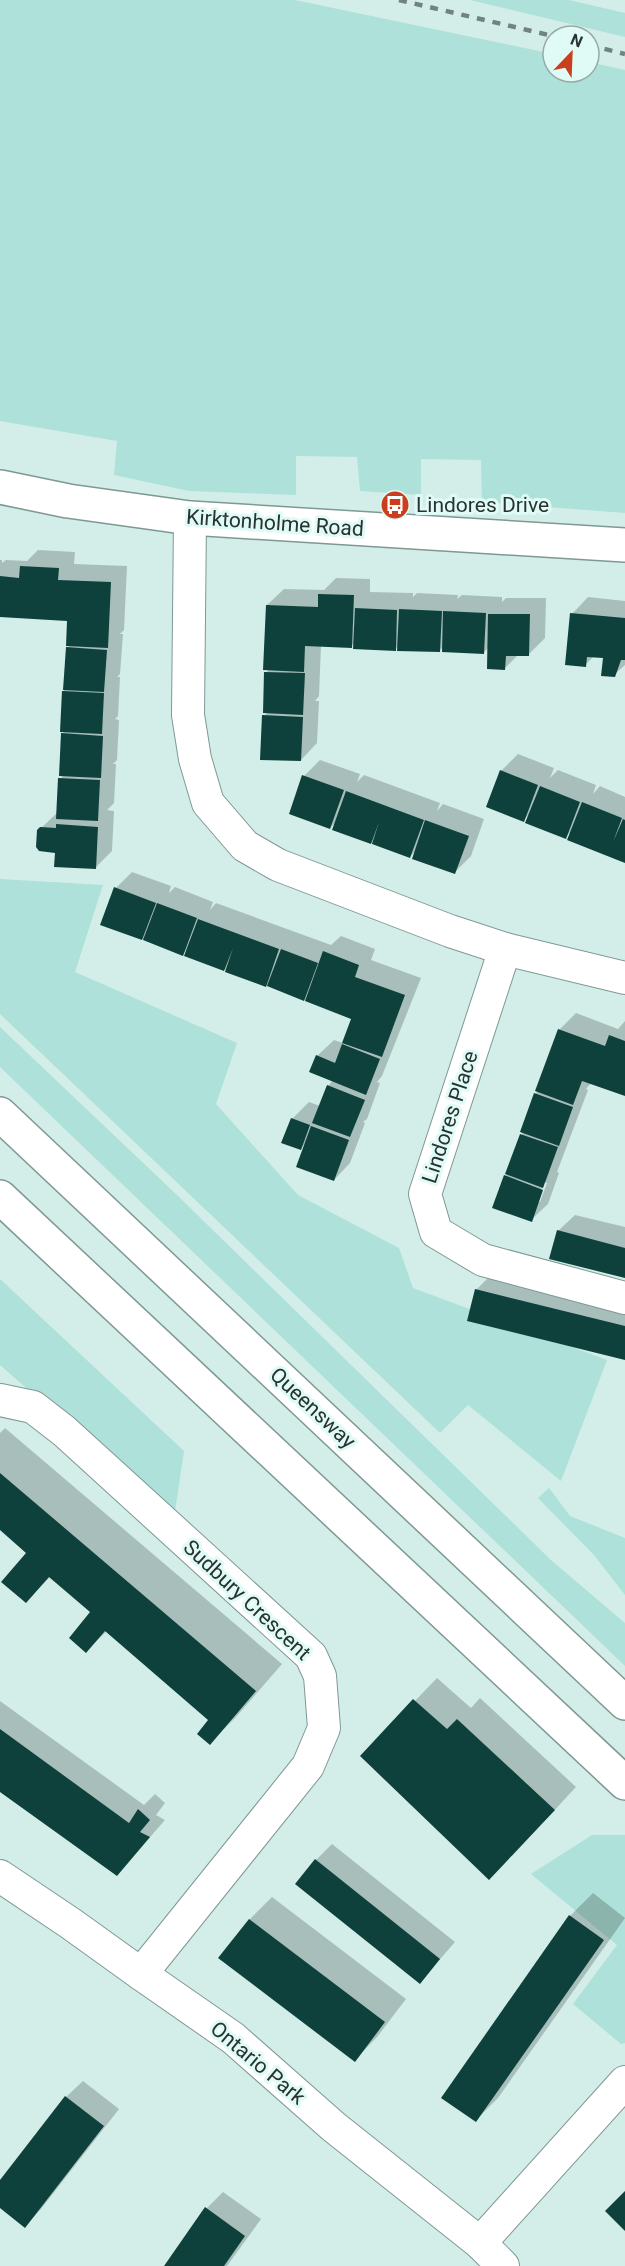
<svg xmlns="http://www.w3.org/2000/svg" width="625" height="2266" viewBox="0 0 625 2266" font-family="Roboto,sans-serif">
	<style>
		.green { fill: #aee1d9 }
		.shadow { fill: #0003; fill-rule: evenodd }
		.building { fill: #0e413b }
		.lines { fill: none; stroke-linecap: round; stroke-linejoin: round }
		.minor-casing { stroke: #7f9894; stroke-width: 34 }
		.tertiary-casing { stroke: #7f9894; stroke-width: 36 }
		.trunk-casing { stroke: #7f9894; stroke-width: 36 }
		.minor { stroke: #fff; stroke-width: 32 }
		.tertiary { stroke: #fff; stroke-width: 33 }
		.trunk { stroke: #fff; stroke-width: 33 }
		.rail { stroke: #718380; stroke-width: 4.5; stroke-dasharray: 8 8; stroke-linecap: butt }
		.labels { text-anchor: middle; stroke-width: 6; stroke-linejoin: round; paint-order: stroke }
		.poi-label { font-size: 21px; fill: #283331; stroke: #e0fbf6; text-anchor: start }
		.street-label { font-size: 21px; fill: #283331; stroke: #e0fbf6 }
	</style>
	<rect width="100%" height="100%" fill="#d3eee9"/>
	<g class="green">
		<path d="M0,0H295L553,54V72H589V62L625,70V513L482,502L481,460L421,459V495L360,491L357,457L296,456V495L189,491L114,475L117,441L0,421Z"/>
		<path d="M470,0H569L625,13V37Z"/>
		<path d="M0,879L103,885L75,972L237,1043L216,1104L298,1195L399,1248L413,1288L607,1360L561,1481L468,1405L440,1433L0,1014Z"/>
		<path d="M0,1027L178,1196L552,1561L625,1623V1666L0,1067Z"/>
		<path d="M0,1279L184,1451L174,1518L0,1365Z"/>
		<path d="M549,1488L570,1516L625,1538V1595L594,1555L538,1498Z"/>
		<path d="M592,1835H625V2043L621,2044L573,2004L617,1945L531,1874Z"/>
	</g>
	<g class="shadow">
		<path d="M38,550L75,552L74,564L127,566L124,630L120,634H123L120,674L117,677H120L118,716L115,719L119,720L117,760L113,764H116L114,803L107,810L114,811L112,851L95,868L57,851L38,831L58,812L60,779L64,775L62,734L66,730H61L67,648L70,645L69,620L0,616V560H2V563L6,560L27,561Z"/>
		<path d="M336,578L370,579V592L413,593V597L417,593L458,595L457,599L462,595L502,597V602L506,598H546L545,638L529,654H519L505,668L489,647L484,652L444,646L439,651L399,645L395,649L355,643L351,646L321,645L319,696L315,701H319L317,743L301,760L264,716L268,712L266,673L269,669L267,605L284,589L324,590Z"/>
		<path d="M588,597L625,601V665L614,675L605,657L594,656L585,665L572,614Z"/>
		<path d="M518,754L554,768L550,778L558,770L596,785L593,794L600,786L625,797V861L573,830L565,837L532,812L523,820L501,771Z"/>
		<path d="M320,760L360,774L357,782L364,775L440,803L437,811L443,804L484,819L471,856L454,873L416,850L410,857L334,829L337,821L330,828L304,776Z"/>
		<path d="M132,872L171,886L169,893L175,887L213,902L210,910L216,903L331,945L341,936L375,949L371,960L421,978L382,1076L377,1082L380,1083L367,1119L363,1122L365,1123L350,1163L334,1180L307,1142L301,1148L292,1119L309,1102L320,1106L328,1086L333,1080L317,1056L334,1040L343,1043L353,1018L186,955L189,947L183,954L102,924L116,888Z"/>
		<path d="M576,1013L618,1029L625,1021V1094L591,1083L586,1089L588,1090L557,1172L559,1173L548,1204L531,1220L506,1176L523,1132H522L536,1093L539,1090L559,1030ZM544,1182L547,1183L540,1202H537Z"/>
		<path d="M575,1215L625,1227V1277L558,1231Z"/>
		<path d="M493,1273L625,1306V1358L476,1290Z"/>
		<path d="M5,1428L282,1664L236,1717L210,1743L211,1720L107,1631L86,1651L92,1612L51,1576L26,1601L28,1552L0,1528V1433Z"/>
		<path d="M437,1678L471,1708L480,1698L576,1787L512,1856L362,1756Z"/>
		<path d="M0,1701L144,1805L155,1794L165,1803L156,1815L165,1820L117,1875L0,1790Z"/>
		<path d="M332,1844L455,1942L420,1982L316,1860Z"/>
		<path d="M593,1893L625,1918L498,2098L476,2120L570,1916Z"/>
		<path d="M272,1897L406,1999L377,2037L355,2060L220,1958L250,1919Z"/>
		<path d="M83,2081L119,2109L41,2209L25,2226L0,2206V2182L66,2097Z"/>
		<path d="M223,2192L261,2219L227,2266H166L207,2208Z"/>
	</g>
	<g class="building">
		<path d="M20,566L59,568L58,580L111,582L108,648L66,646L67,621L0,617V576L19,578Z"/>
		<path d="M318,594L354,595L352,648L305,646L304,672L263,670L266,605L318,607Z"/>
		<path d="M355,608L397,610L396,651L353,649Z"/>
		<path d="M399,609L442,611L440,652L397,651Z"/>
		<path d="M443,611L486,613L484,654L442,652Z"/>
		<path d="M570,613L625,618V660H621L615,677L601,676L603,658L587,657L586,667L565,665Z"/>
		<path d="M488,614H530L529,656H506L505,670L487,669Z"/>
		<path d="M66,647L107,650L104,692L63,690Z"/>
		<path d="M264,672L305,673L303,715L263,713Z"/>
		<path d="M62,691L104,693L102,734L60,732Z"/>
		<path d="M262,715L303,717L301,761L260,760Z"/>
		<path d="M61,733L103,736L101,778L59,776Z"/>
		<path d="M500,770L538,785L524,822L486,807Z"/>
		<path d="M302,775L344,790L330,829L289,814Z"/>
		<path d="M58,778L100,780L98,821L56,819Z"/>
		<path d="M540,786L580,802L566,839L525,823Z"/>
		<path d="M346,791L424,820L410,858L372,844L379,822L371,844L332,830Z"/>
		<path d="M582,802L622,818L613,842L623,819L625,820V863L567,840Z"/>
		<path d="M425,820L469,836L455,874L412,859Z"/>
		<path d="M56,824L98,827L96,869L54,867L55,853L39,851L36,847L37,830L40,827L56,828Z"/>
		<path d="M114,887L156,903L142,940L100,925Z"/>
		<path d="M157,903L197,918L183,956L143,940Z"/>
		<path d="M198,919L279,949L266,987L225,972L233,948L224,971L184,956Z"/>
		<path d="M281,949L318,963L304,1001L267,986Z"/>
		<path d="M323,951L359,965L355,977L405,995L382,1057L342,1043L351,1019L305,1001Z"/>
		<path d="M558,1029L605,1046L609,1035L625,1041V1096L582,1081L573,1105L535,1091Z"/>
		<path d="M342,1044L380,1059L366,1095L309,1072L316,1055L335,1063Z"/>
		<path d="M327,1085L365,1100L350,1137L312,1123Z"/>
		<path d="M534,1093L573,1107L559,1146L520,1132Z"/>
		<path d="M291,1118L310,1125L301,1150L281,1143Z"/>
		<path d="M311,1126L349,1140L334,1181L296,1167Z"/>
		<path d="M520,1134L558,1147L543,1188L505,1174Z"/>
		<path d="M504,1175L543,1190L532,1222L492,1208Z"/>
		<path d="M557,1230L625,1248V1278L549,1259Z"/>
		<path d="M475,1289L625,1326V1360L467,1321Z"/>
		<path d="M0,1473L256,1691L210,1745L197,1734L208,1720L105,1631L86,1653L69,1638L90,1612L49,1577L26,1603L1,1582L26,1553L0,1530Z"/>
		<path d="M413,1699L447,1729L457,1719L555,1810L489,1880L360,1756Z"/>
		<path d="M0,1729L129,1823L138,1809L150,1820L140,1832L150,1837L117,1876L0,1792Z"/>
		<path d="M315,1859L440,1959L420,1984L295,1884Z"/>
		<path d="M569,1915L604,1940L476,2122L441,2098Z"/>
		<path d="M249,1919L385,2022L355,2062L218,1958Z"/>
		<path d="M65,2096L104,2126L25,2228L0,2208V2180Z"/>
		<path d="M625,2191V2231L605,2211Z"/>
		<path d="M205,2207L245,2236L224,2266H164Z"/>
	</g>
	<g class="lines">
		<g class="minor-casing">
			<g id="minor">
				<path d="M190,518L188,715L195,759L208,803L245,846L278,865L450,931L505,949L625,978"/>
				<path d="M505,949L425,1194L436,1232L483,1260L625,1298"/>
				<path d="M0,1400L33,1407L64,1431L311,1656L320,1676L324,1728L308,1766L141,1974"/>
				<path d="M0,1876L70,1923L141,1974L233,2038L334,2127L480,2243L503,2266"/>
				<path d="M480,2243L625,2082"/>
			</g>
		</g>
		<g class="tertiary-casing">
			<path id="tertiary" d="M0,487L68,501L190,518L625,545"/>
		</g>
		<g class="trunk-casing">
			<g id="trunk">
				<path d="M0,1114L625,1703"/>
				<path d="M0,1197L625,1783"/>
			</g>
		</g>
		<use href="#minor" class="minor"/>
		<use href="#tertiary" class="tertiary"/>
		<use href="#trunk" class="trunk"/>
		<g class="rail">
			<path d="M399,0L553,36"/>
			<path d="M589,45L625,54"/>
		</g>
	</g>
	<defs>
		<g id="bus-disc" transform="scale(1.5)"><circle r="9.5" fill="#c93f1d" stroke="#e0fbf6"/><path d="M-5-6H5V4H4V6H2V4H-2V6H-4V4H-5ZM-3.5-4V0h7V-4ZM-3.5 1.2v1.5H-2V1.2ZM2 1.2v1.5H3.5V1.2Z" fill="#fff"/></g>
	</defs>
	<g fill-rule="evenodd">
		<use href="#bus-disc" x="395" y="505"/>
	</g>
	<g class="labels">
		<g class="poi-label">
			<text x="416" y="512">Lindores Drive</text>
		</g>
		<g class="street-label">
			<text transform="translate(275 523) rotate(4)" y="7">Kirktonholme Road</text>
			<text transform="translate(450 1117) rotate(-72)" y="7">Lindores Place</text>
			<text transform="translate(313 1408) rotate(43)" y="7">Queensway</text>
			<text transform="translate(247 1600) rotate(43)" y="7">Sudbury Crescent</text>
			<text transform="translate(258 2063) rotate(40)" y="7">Ontario Park</text>
		</g>
	</g>
	<g transform="translate(571 54) rotate(23)"><circle r="28" fill="#e0fbf6" stroke="#96aba7" stroke-width="1.5"/>
	<path d="M0-4.5L10 22L0 15L-10 22Z" fill="#c93f1d"/>
	<text y="-9" font-size="16" font-weight="bold" text-anchor="middle" fill="#283331">N</text>
	</g>
</svg>
